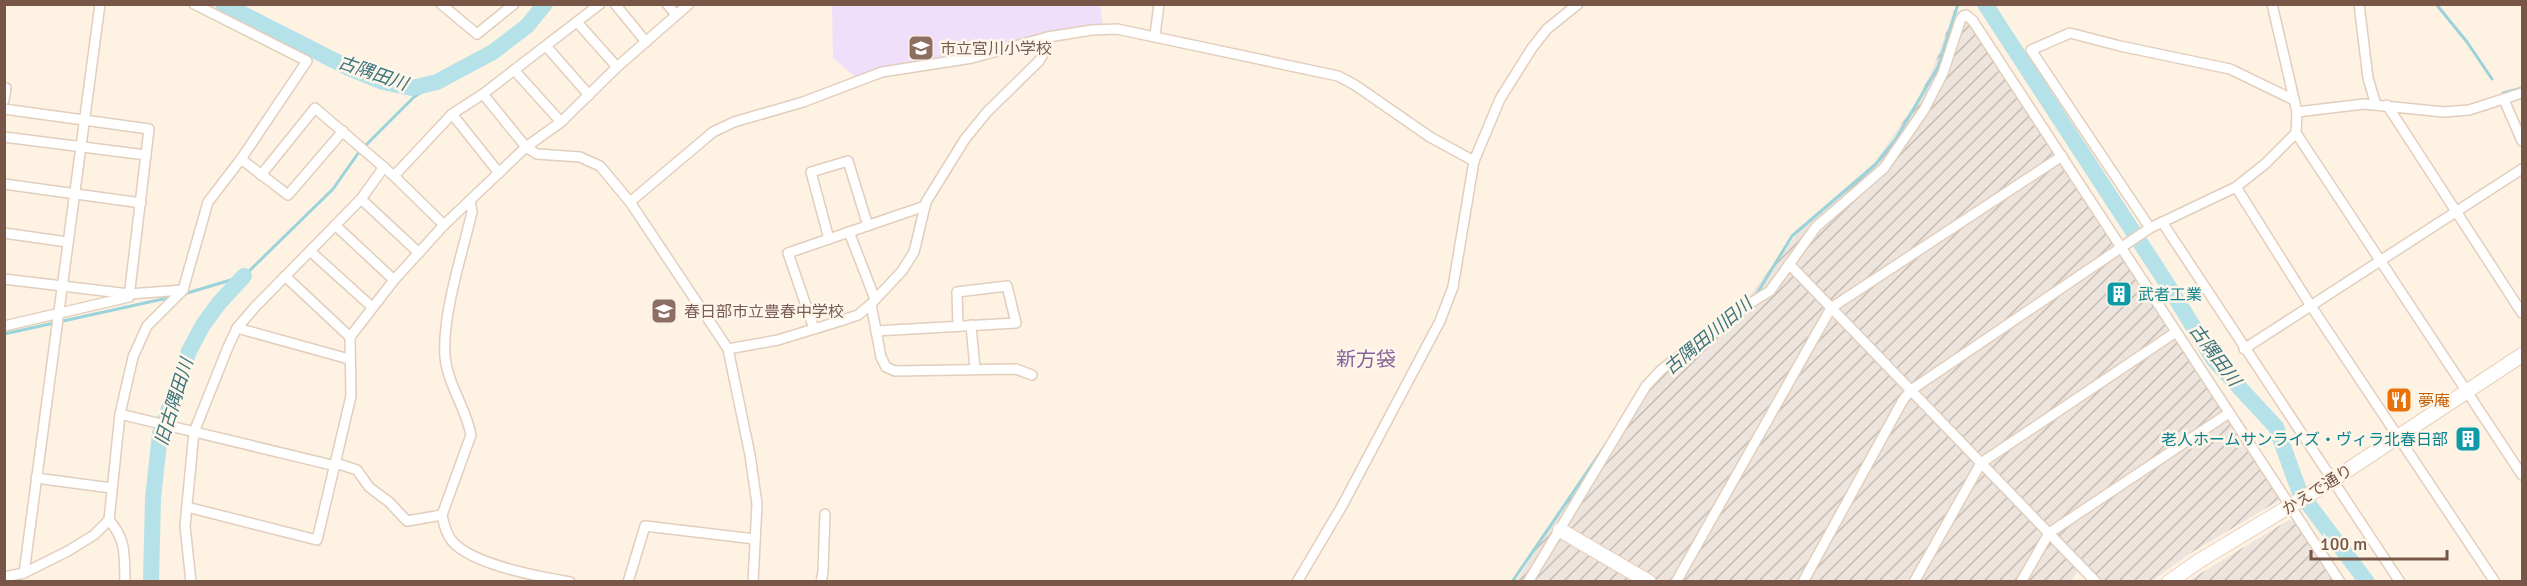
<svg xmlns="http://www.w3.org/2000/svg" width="2527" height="586" viewBox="0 0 2527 586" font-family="Signika,'Noto Sans JP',sans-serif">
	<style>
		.industrial { fill: url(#industrial-furrows) }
		.education { fill: #efdffa }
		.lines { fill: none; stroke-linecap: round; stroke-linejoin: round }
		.stream { stroke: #9bd3db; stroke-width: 3 }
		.river { stroke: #b5e2e8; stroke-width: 16 }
		.street-casing { stroke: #e2cebd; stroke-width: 12 }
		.secondary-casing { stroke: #ead0bd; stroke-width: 16 }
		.street { stroke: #fff; stroke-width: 9 }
		.secondary { stroke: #fff; stroke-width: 14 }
		.labels { text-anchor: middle; stroke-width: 5; stroke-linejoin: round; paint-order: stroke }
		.education-label { font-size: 16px; fill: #785e54; stroke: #fff6ea; text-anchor: start }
		.culture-label { font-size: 16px; fill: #0d838f; stroke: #fff6ea; text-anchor: start }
		.food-label { font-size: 16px; fill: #c56008; stroke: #fff6ea; text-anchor: start }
		.street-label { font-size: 16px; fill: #775647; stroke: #fff6ea }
		.water-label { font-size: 18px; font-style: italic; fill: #3a747e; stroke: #fff6ea }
		.quarter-label { font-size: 20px; fill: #86629b; stroke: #fff6ea }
	</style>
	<defs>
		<pattern id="industrial-furrows" width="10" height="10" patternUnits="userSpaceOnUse" patternTransform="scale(1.5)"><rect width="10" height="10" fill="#ece4dd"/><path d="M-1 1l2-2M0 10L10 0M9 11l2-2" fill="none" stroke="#c4bcb5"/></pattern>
	</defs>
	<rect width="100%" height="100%" fill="#fef2e2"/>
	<g class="industrial">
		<path d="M1954,10L1964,15L2280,500L2189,554L2152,581H2102L2084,563L2070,582H1516L1551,523L1646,386L1739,310L1807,221L1875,162L1916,103L1934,66Z"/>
		<path d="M2289,520L2294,521L2333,581H2188Z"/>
	</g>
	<path class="education" d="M832,5H1100L1103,29L859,80L833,58Z"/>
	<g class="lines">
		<g class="stream">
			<path d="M2436,4L2467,42L2492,79"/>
			<path d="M2503,93L2522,88"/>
			<path d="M184,294L244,276L333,189L359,152L414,97L437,82"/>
			<path d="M1756,295L1792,236L1875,165L1896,139L1938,67L1958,4"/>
			<path d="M4,334L172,297"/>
			<path d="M1512,582L1606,444"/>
		</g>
		<g class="river">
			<path d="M223,4L349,68L383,82L412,88L437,82L493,52L527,26L545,4"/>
			<path d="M1985,4L2162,276L2214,360L2276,427L2300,493L2367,582"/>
			<path d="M151,582L153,498L160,434L189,351L203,325L219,303L244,276"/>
		</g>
		<g class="street-casing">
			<g id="street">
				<path d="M441,4L477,34L514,4"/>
				<path d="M615,4L646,42"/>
				<path d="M667,4L676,15"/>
				<path d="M2272,4L2297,112L2296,133L2522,475"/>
				<path d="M2359,4L2368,78L2376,105"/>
				<path d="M577,22L617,67"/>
				<path d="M1155,35L1159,4"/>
				<path d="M546,46L589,95"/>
				<path d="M514,70L561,122"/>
				<path d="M483,94L526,147L537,154L580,157L600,166L630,202L728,349L750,455L757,504L753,582"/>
				<path d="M4,100L6,88"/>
				<path d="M2504,100L2522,141"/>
				<path d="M2387,105L2522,313"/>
				<path d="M4,109L149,129L129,297L4,326"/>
				<path d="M2297,112L2364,104L2444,112L2469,110L2522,93"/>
				<path d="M452,114L499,173"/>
				<path d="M4,137L146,155"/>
				<path d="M241,159L288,195L343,131"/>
				<path d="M261,175L315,108L394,176L444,225"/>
				<path d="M394,176L452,114L483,94L600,4"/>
				<path d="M4,184L141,203"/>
				<path d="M2236,187L2311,306L2495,582"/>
				<path d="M361,199L419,253"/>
				<path d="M470,201L472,212C462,255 442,314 445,357C448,385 466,408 471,435L442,515C444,524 446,534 452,541C471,564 540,577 570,582"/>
				<path d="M630,202L713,132L734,122L803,102L882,72L972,58L1048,37L1092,30L1117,29L1338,76L1355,85L1430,137L1474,161"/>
				<path d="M2162,222L2400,582"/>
				<path d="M335,225L394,280"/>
				<path d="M2150,228L2031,50L2070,33L2120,46L2230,69L2294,100"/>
				<path d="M849,232L875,299"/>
				<path d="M4,233L67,242"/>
				<path d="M829,239L811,172L848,161L868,226"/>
				<path d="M310,251L372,307"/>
				<path d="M1789,264L2096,582"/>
				<path d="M285,276L350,337"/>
				<path d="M4,279L129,294L183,290"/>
				<path d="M871,304L881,357L886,367L895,371L1016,369L1032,375"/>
				<path d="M971,325L975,369"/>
				<path d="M237,328L349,359"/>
				<path d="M814,329L788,253L925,206"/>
				<path d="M876,331L1016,323L1007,286L957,292L958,326"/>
				<path d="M728,349L778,340L840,321L858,315L871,304L902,271L914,252L926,202L965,139L987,112L1039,61L1045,51L1048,37"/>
				<path d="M2244,349L2522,169"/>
				<path d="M120,414L336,466"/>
				<path d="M336,463L357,470L369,487L389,502L407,521L442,515"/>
				<path d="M36,478L111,488"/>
				<path d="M187,507L317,540L351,396L350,337L394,280L444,225L526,147L561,122L617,67L689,4"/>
				<path d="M109,520C127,541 124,555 125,582"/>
				<path d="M24,573L100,4"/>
				<path d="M4,577L24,573L68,551L94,535L109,520L120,414L133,357L147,326L183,290L208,202L241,159L307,61L194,4"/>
				<path d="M191,582L185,526L194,432L228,347L237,328L255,307L361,199L384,167"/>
				<path d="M628,582L645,526L755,539"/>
				<path d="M821,582L823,572L825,514"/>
				<path d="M1297,582L1342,506L1440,321L1453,287L1474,161L1500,99L1532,48L1547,29L1578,4"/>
				<path d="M1528,582L1646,386L1661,370L1739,310L1770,291L1816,227L1884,168L1924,110L1943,73L1960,21L1963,16L1966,15L1973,21L2340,582"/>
				<path d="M1676,582L1831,308L2062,156"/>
				<path d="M1803,582L1903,400L1911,390L2150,228L2236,187L2265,164L2296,133"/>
				<path d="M1914,582L1981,463L2176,332"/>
				<path d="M2021,582L2049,533L2229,413"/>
			</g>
		</g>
		<g class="secondary-casing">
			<g id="secondary">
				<path d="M1560,530L1649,582"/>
				<path d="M2169,582L2199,561L2328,483L2522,355"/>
			</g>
		</g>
		<use href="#street" class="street"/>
		<use href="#secondary" class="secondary"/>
	</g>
	<defs>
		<g id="school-square" transform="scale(1.35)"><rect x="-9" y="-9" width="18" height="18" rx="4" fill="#8d6e63" stroke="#fff6ea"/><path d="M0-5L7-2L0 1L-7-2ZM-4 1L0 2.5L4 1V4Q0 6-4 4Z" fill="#fff"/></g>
		<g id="building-square" transform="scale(1.35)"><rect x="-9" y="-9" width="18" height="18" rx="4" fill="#0f9aa8" stroke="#fff6ea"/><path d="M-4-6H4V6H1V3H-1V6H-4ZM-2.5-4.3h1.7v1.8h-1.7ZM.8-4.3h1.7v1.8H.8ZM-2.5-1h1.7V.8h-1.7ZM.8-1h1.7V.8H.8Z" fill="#fff"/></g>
		<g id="restaurant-square" transform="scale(1.35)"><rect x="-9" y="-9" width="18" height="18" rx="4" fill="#e8710a" stroke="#fff6ea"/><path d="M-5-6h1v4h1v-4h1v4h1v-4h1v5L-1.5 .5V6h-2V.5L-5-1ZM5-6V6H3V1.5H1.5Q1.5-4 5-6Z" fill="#fff"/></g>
	</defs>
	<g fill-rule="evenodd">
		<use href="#school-square" x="921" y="48"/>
		<use href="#building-square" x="2119" y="294"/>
		<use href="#school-square" x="664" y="311"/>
		<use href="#restaurant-square" x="2399" y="400"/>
		<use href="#building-square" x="2468" y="439"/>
	</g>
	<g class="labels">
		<g class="education-label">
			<text x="940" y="54">市立宮川小学校</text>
			<text x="684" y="317">春日部市立豊春中学校</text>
		</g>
		<g class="culture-label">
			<text x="2138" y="300">武者工業</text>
			<text x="2448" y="445" text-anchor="end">老人ホームサンライズ・ヴィラ北春日部</text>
		</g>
		<g class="food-label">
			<text x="2418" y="406">夢庵</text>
		</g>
		<g class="street-label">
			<text transform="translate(2317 489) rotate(-32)" y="6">かえで通り</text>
		</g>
		<g class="water-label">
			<text transform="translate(373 73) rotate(19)" y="6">古隅田川</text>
			<text transform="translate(1708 336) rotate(-40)" y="6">古隅田川旧川</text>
			<text transform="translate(2215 355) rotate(53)" y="6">古隅田川</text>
			<text transform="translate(174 402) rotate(-73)" y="6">旧古隅田川</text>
		</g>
		<g class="quarter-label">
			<text x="1366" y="366">新方袋</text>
		</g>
	</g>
	<rect width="2527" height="586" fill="none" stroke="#775647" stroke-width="12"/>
	<path d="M2311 550v9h136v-9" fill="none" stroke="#775647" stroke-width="3"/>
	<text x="2320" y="550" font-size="18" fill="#775647" stroke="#fff6ea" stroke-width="4.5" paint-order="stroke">100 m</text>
</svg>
